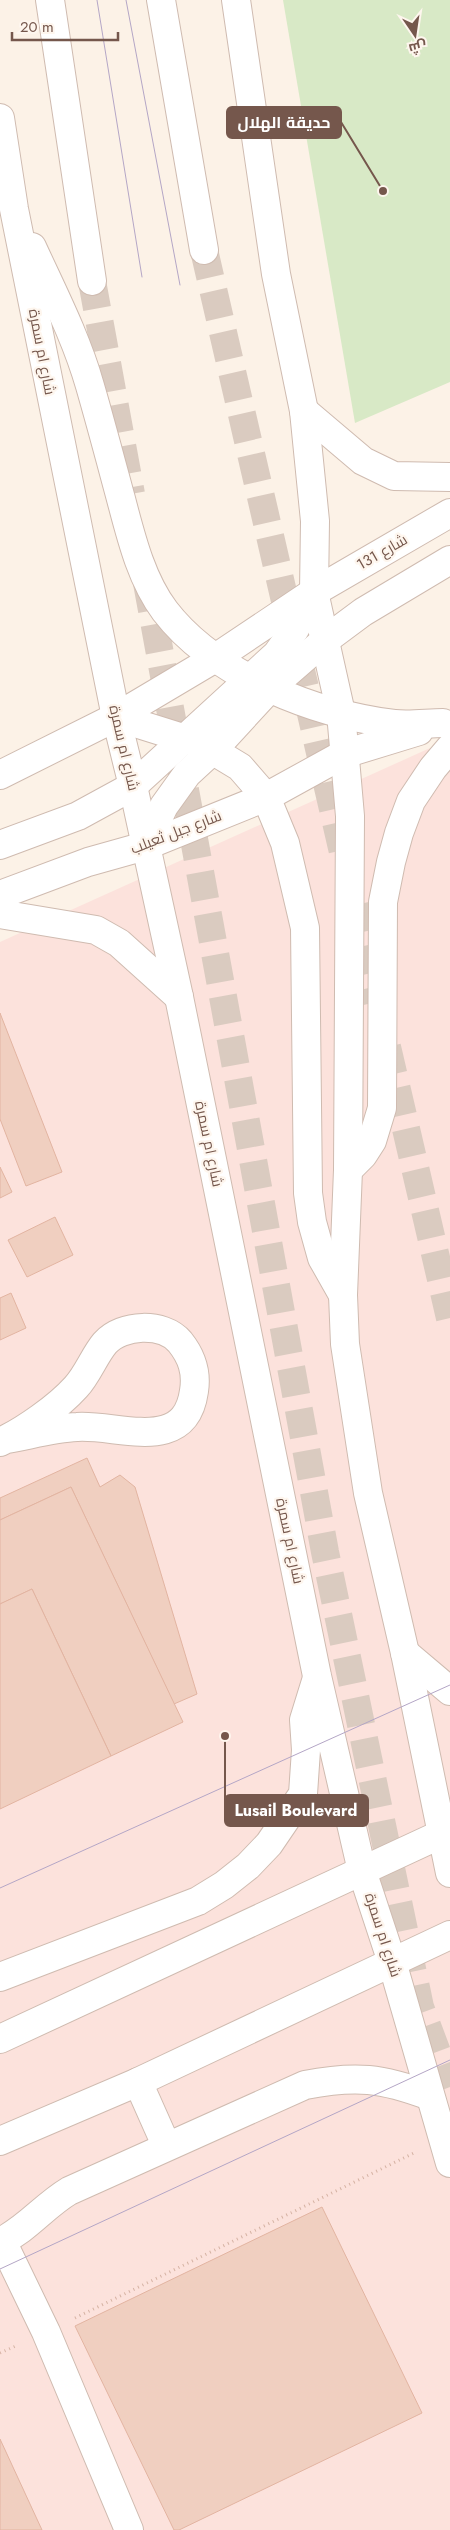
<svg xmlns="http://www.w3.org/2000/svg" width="450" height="2530" viewBox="0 0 450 2530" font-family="Jost,Cairo,sans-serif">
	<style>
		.commercial { fill: #fce2dc }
		.green { fill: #d8e9c6 }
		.building { fill: #f0cfc0; stroke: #e2b4a1 }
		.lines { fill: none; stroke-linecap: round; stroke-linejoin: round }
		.minor-tunnel { stroke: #dacbc0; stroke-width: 28; stroke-dasharray: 28 14; stroke-linecap: butt }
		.minor-casing { stroke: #cfbbb0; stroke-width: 30 }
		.path { stroke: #d5b2a3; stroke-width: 3; stroke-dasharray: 1 4; stroke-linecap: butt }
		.minor { stroke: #fff; stroke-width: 28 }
		.tram { stroke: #b4a6c6; stroke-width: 1 }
		.labels { text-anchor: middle; stroke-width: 4.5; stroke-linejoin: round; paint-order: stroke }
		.street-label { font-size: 15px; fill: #75574c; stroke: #fef6ee }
		.leader { fill: none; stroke: #75574c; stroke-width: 2 }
		.callout-dot { fill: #75574c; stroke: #fef6ee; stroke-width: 2 }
		.callout { fill: #75574c; stroke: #75574c; stroke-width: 2 }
		.callout-label { font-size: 16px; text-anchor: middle; font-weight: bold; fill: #fff }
	</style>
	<rect width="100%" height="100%" fill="#fcf2e7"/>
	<path class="commercial" d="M450,739V2530H0V942Z"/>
	<path class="green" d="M283,0H450V382L355,423Z"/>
	<g class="building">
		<path d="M0,1013L62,1172L26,1186L0,1119Z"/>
		<path d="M0,1167L12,1192L0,1198Z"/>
		<path d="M55,1217L73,1255L27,1277L8,1240Z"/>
		<path d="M11,1293L26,1328L0,1340V1298Z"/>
		<path d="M87,1458L100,1487L120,1475L135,1487L197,1694L174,1704L71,1487L0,1520V1498Z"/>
		<path d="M71,1487L183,1722L111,1756L32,1589L0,1604V1520Z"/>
		<path d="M32,1589L111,1756L0,1809V1604Z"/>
		<path d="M322,2207L422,2413L179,2530H174L75,2326Z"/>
		<path d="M0,2439L42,2530H0Z"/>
	</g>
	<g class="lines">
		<g class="minor-tunnel">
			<path d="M204,250L345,861"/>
			<path d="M92,281L131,494"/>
			<path d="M147,583L325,1552L420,2007L450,2087"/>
			<path d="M355,905L377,1002"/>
			<path d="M387,1047L450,1318"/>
		</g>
		<g class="minor-casing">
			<g id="minor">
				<path d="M50,0L92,281"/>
				<path d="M161,0L204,250"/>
				<path d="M236,0L276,274L304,411L315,521L314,592L341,713L350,816L348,1170L343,1295L345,1344L368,1493L405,1653L450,1873"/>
				<path d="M0,118L14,209L116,717L133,786L179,997L317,1676L362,1871L392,1962L450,2163"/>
				<path d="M32,247C53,293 76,337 90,386C101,424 111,462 121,499C131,537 141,579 165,611C215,676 316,714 394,724C410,726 428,723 443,723"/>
				<path d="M304,411L363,461L394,476L450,477"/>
				<path d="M116,717L202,744L240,767L266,797L285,843L305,928L308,1193L312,1222L322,1258L343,1295"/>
				<path d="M0,775L116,717L217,657L314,592L450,513"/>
				<path d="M0,845L78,816L133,786L277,654L295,629L314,593"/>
				<path d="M145,846L164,806L187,774L213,750L270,688L324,641L363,612L450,560"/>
				<path d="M0,895L88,862L145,846L266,797L344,754L419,731"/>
				<path d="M0,914L96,930L119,943L179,997"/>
				<path d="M348,1170L363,1155L372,1141L382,1108L383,902L391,862L399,833L411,801L433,768L450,748"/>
				<path d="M0,1442C24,1431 58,1407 76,1387C88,1374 94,1356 105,1343C122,1324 163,1322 180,1342C192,1357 197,1372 194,1391C185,1455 119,1424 77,1427C54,1428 30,1435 7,1439"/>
				<path d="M405,1653L450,1691"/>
				<path d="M0,1977L198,1901L224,1885L248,1866L269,1844L303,1794L306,1750L304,1720L317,1678"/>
				<path d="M0,2039L450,1830"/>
				<path d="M138,2082L166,2145"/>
				<path d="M0,2141L138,2082L450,1935"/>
				<path d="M2,2241L46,2332L129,2530"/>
				<path d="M0,2242C27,2229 44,2206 69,2191L305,2085C356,2075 382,2078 430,2096"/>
			</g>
		</g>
		<g class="path">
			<path d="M75,2318L414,2153"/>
			<path d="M0,2353L18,2345"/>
		</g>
		<use href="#minor" class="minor"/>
		<g class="tram">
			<path d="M97,0L142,277"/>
			<path d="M126,0L180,285"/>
			<path d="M0,1888L450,1685"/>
			<path d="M0,2269L450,2060"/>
		</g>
	</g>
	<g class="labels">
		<g class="street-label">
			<text transform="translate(42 352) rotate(79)" y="5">شارع ام سمرة</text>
			<text transform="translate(382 552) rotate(-30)" y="5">شارع 131</text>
			<text transform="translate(124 748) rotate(77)" y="5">شارع ام سمرة</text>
			<text transform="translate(176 832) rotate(-21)" y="5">شارع جبل ثعيلب</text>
			<text transform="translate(209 1144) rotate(78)" y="5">شارع ام سمرة</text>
			<text transform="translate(290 1541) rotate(78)" y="5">شارع ام سمرة</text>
			<text transform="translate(383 1935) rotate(72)" y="5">شارع ام سمرة</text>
		</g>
	</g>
	<path class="leader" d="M383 191L341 122M225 1736L225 1810"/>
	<g class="callout-dot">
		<circle cx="383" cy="191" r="5"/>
		<circle cx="225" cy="1736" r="5"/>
	</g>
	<g class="callout">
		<rect x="227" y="107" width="114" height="31" rx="5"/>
		<rect x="225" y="1795" width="143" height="31" rx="5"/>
	</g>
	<g class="callout-label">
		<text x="284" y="128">حديقة الهلال</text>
		<text x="296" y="1816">Lusail Boulevard</text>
	</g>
	<g transform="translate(415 35) rotate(167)" stroke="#fef6ee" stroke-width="4" paint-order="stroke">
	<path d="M0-4L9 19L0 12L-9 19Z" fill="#75574c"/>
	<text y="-8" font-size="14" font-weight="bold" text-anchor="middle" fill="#75574c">ش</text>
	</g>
	<path d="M12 32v8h106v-8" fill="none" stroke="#75574c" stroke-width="2.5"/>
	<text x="20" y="32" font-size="15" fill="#75574c" stroke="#fef6ee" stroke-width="4" paint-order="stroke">20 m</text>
</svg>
